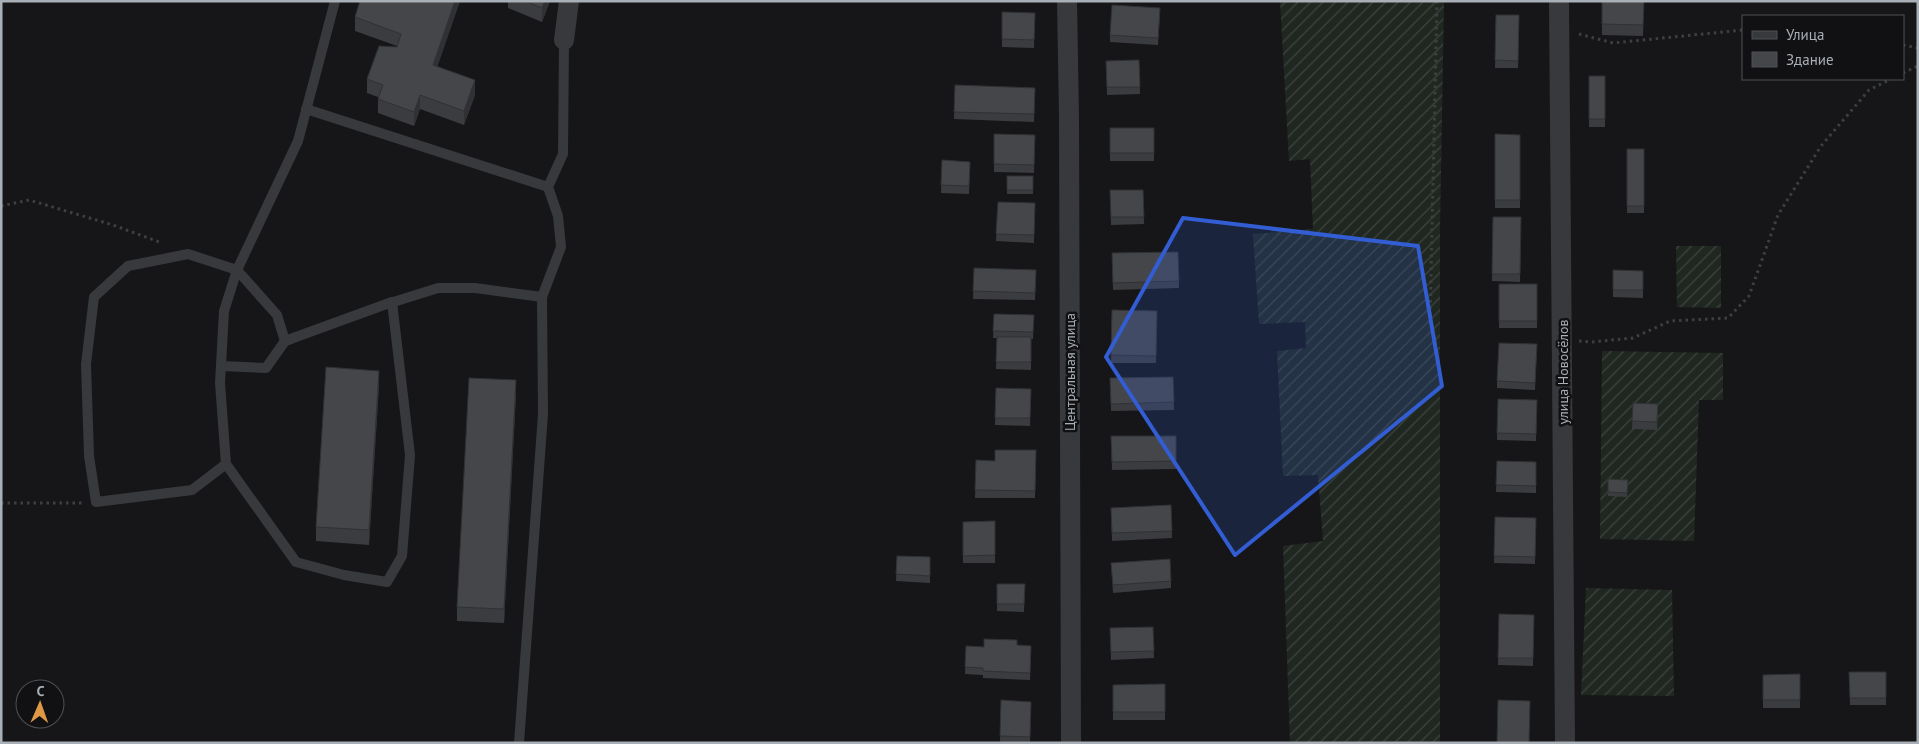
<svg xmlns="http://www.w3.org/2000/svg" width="1919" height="744" viewBox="0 0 1919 744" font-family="'PT Sans',sans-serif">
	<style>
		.garden { fill: url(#garden-furrows) }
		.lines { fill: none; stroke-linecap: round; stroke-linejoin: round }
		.path { stroke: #3d4043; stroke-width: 3; stroke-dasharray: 2.5 4; stroke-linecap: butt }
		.service { stroke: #37393c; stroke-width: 10 }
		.minor { stroke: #37393c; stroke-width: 20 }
		.wall { fill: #3b3c40 }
		.shaded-wall { fill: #303134 }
		.building { fill: #45464a; stroke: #303134 }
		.marked { fill: #325dd3; fill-opacity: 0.2; stroke: #325dd3; stroke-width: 4; stroke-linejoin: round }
		.labels { text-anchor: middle; stroke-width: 5; stroke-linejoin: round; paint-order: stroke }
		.street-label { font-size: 14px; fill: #a9afb6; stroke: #111113 }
	</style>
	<defs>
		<pattern id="garden-furrows" width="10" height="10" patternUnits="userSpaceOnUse" patternTransform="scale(1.25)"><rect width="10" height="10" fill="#202721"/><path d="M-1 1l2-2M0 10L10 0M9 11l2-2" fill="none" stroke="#3e443f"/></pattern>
	</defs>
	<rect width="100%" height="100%" fill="#161618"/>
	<g class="garden">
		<path d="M1280,1H1444L1440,227V743H1290L1283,546L1323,541L1318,475L1283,476L1277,351L1306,348L1305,322L1259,324L1253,234L1313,229L1310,159L1289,161Z"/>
		<path d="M1676,246H1721V308L1677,307Z"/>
		<path d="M1602,351L1723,353V400H1699L1694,541L1600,539Z"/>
		<path d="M1586,588L1672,590L1674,696L1581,695Z"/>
	</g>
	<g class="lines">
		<g class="path">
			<path d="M1579,34L1613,43L1743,30"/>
			<path d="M1903,45L1918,48"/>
			<path d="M1903,73L1918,66"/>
			<path d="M1,206L29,200L113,225L162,243"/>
			<path d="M1430,322L1437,1"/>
			<path d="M1579,341L1591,342L1633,338L1670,321L1728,318L1749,296L1778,215L1821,146L1869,90L1891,79"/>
			<path d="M1,503H83"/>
		</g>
		<g class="service">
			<path d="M306,109L548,187"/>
			<path d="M387,304L438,288H475L542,297"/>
			<path d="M221,366L266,368L285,341L291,339"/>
			<path d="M226,464L220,383L224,311L237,270L188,254L128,266L94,297L86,364L89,456L96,502L192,490L226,464L296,562L344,575L387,582L402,556L410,455L392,302L285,341L277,315L237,270L298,141L335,1"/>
			<path d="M519,743L543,414L542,297L561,247L558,216L548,187L563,154L564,40"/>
		</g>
		<g class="minor">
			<path d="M1067,1L1069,117L1071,743"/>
			<path d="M1559,1L1565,743"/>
			<path d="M564,40L569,1"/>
		</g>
	</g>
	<g class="wall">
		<path d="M360,1H460L437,67L475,95L464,125L420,109L414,126L378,113V97L367,93V79L397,46L355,31V17Z"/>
		<path d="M508,1H550L542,22L508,8Z"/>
		<path d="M1644,1L1643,36L1602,35V24Z"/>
		<path d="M1002,12L1035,13L1034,48L1002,47Z"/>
		<path d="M1160,15L1158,45L1110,42V35Z"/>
		<path d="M1496,15H1519L1518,68H1495Z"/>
		<path d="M1139,60L1140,94L1107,95L1106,61Z"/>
		<rect x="1589" y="76" width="16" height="51"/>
		<path d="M955,85L1035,88L1034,122L954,119Z"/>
		<rect x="1110" y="128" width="44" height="33"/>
		<path d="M994,134L1035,135L1034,173L994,172Z"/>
		<path d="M1495,134L1520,135V208H1495Z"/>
		<rect x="1627" y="149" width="17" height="64"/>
		<path d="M942,160L970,162L969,194L941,193Z"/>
		<rect x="1007" y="176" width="26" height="18"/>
		<path d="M1110,190H1143L1144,224L1111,225Z"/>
		<path d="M998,202L1035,203L1034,243L996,241Z"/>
		<path d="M1493,217H1521L1520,282L1492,281Z"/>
		<path d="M1178,252L1179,288L1113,290L1112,253Z"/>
		<path d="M974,268L1036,270L1035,300L973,299Z"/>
		<path d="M1613,270L1643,271V298L1613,297Z"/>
		<rect x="1499" y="284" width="38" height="44"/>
		<path d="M1112,310L1157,311L1156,363H1111Z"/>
		<path d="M994,314L1034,315L1033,339H1031V370L996,369L997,338H993Z"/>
		<path d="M1537,344L1535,390L1497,388V381Z"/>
		<path d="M1173,377L1174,410L1111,411L1110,378Z"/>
		<path d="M379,385L369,545L316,541V527Z"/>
		<path d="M996,388L1031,389L1030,426L995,425Z"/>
		<path d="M516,394L504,623L457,621V607Z"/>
		<path d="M1537,400L1536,441L1497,440V433Z"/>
		<path d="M1633,403L1658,404L1657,430L1632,429Z"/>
		<path d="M1111,436H1176V469L1112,470Z"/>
		<path d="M1036,450L1035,498H975L976,460L995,461Z"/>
		<path d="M1497,461L1536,462V493L1496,492Z"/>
		<path d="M1608,479L1628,480L1627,497L1608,496Z"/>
		<path d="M1171,505L1172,538L1112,541L1111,508Z"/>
		<path d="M1495,517L1536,518L1535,564L1494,563Z"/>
		<path d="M995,521V563H963V522Z"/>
		<path d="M897,556L930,557V583L896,581Z"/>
		<path d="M1111,563L1171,581V588L1113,593Z"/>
		<path d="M997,584H1025L1024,612L997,611Z"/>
		<path d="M1499,614L1534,615L1533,666L1498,665Z"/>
		<path d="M1153,627L1154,658L1111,660L1110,628Z"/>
		<path d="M1017,645L1031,646L1030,680L983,678V675L965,674L966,646L984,647Z"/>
		<path d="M1849,672H1886V705H1850Z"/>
		<path d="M1800,674V708H1763V675Z"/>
		<path d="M1165,684V720H1113V685Z"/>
		<path d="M1001,700L1031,702L1030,743H1000Z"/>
	</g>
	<g class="shaded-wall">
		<path d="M455,1H460L433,79V65Z"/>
		<path d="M545,1H550L542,22V8Z"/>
		<path d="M475,80V95L464,125V111Z"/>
		<path d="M420,95V109L414,126V112Z"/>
		<path d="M379,371V385L369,545V530Z"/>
		<path d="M516,380V394L504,623V609Z"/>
	</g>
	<g class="building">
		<path d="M360,1H455L433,65L475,80L464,111L420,95L414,112L378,99L383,85L367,79L379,46L397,47L401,34L355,17Z"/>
		<path d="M525,1H545L542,8Z"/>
		<path d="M1602,1H1644L1643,25L1602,24Z"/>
		<path d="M1112,5L1160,8L1158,38L1110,35Z"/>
		<path d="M1002,12L1035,13L1034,40L1002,39Z"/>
		<path d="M1496,15H1519L1518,61L1495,60Z"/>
		<path d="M1139,60L1140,87H1107L1106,61Z"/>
		<rect x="1589" y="76" width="16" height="43"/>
		<path d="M955,85L1035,88L1034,114L954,112Z"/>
		<rect x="1110" y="128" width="44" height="25"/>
		<path d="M994,134L1035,135L1034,165L994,164Z"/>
		<path d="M1495,134L1520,135V200H1495Z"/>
		<rect x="1627" y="149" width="17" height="57"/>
		<path d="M942,160L970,162L969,186L941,185Z"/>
		<rect x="1007" y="176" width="26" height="14"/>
		<path d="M1110,190H1143L1144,217H1111Z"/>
		<path d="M998,202L1035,203L1034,235L996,234Z"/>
		<path d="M1493,217H1521L1520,274H1492Z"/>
		<path d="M1178,252L1179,281L1113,283L1112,253Z"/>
		<path d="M974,268L1036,270L1035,293L973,291Z"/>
		<path d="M1613,270L1643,271V290H1613Z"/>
		<rect x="1499" y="284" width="38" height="37"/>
		<path d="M1112,310L1157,311L1156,356L1111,355Z"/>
		<path d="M994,314L1034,315L1033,332L993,331Z"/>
		<path d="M997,337H1031V362H996Z"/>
		<path d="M1499,343L1537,344L1535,383L1497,381Z"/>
		<path d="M326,367L379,371L369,530L316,527Z"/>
		<path d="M1173,377L1174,402L1111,404L1110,378Z"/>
		<path d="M469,378L516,380L504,609L457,607Z"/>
		<path d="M996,388L1031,389L1030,418H995Z"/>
		<path d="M1498,399L1537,400L1536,434L1497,433Z"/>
		<path d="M1633,403L1658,404L1657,422L1632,421Z"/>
		<path d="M1111,436H1176V461L1112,462Z"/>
		<path d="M995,450H1036L1035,491L975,490L976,460L995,461Z"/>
		<path d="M1497,461L1536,462V486L1496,485Z"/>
		<path d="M1608,479L1628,480L1627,493L1608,492Z"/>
		<path d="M1171,505L1172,531L1112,533L1111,508Z"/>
		<path d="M1495,517L1536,518L1535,557L1494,556Z"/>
		<path d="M995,521V555L963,556V522Z"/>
		<path d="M897,556L930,557V576L896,574Z"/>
		<path d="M1170,559L1171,581L1113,585L1111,563Z"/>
		<path d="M997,584H1025L1024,604H997Z"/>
		<path d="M1499,614L1534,615L1533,658H1498Z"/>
		<path d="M1153,627L1154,651L1111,652L1110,628Z"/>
		<path d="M984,639L1017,640V645L1031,646L1030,673L983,671V668L965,667L966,646L984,647Z"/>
		<path d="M1849,672H1886V698H1850Z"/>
		<path d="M1800,674V700H1763V675Z"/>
		<path d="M1165,684V712H1113V685Z"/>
		<path d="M1001,700L1031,702L1030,737L1000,736Z"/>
		<path d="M1498,700L1530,701L1529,743H1497Z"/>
	</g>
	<path class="marked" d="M1183,218L1418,246L1442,386L1235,555L1106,357Z"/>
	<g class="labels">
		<g class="street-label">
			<text transform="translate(1070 372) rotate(-90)" y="5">Центральная улица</text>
			<text transform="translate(1563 372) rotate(-90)" y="5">улица Новосёлов</text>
		</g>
	</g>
	<rect width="1919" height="744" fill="none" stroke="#a9afb6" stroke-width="5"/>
	<rect x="1742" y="15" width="162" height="65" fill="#111113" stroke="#4e5054"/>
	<rect x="1752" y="31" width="25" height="8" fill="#37393c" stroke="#4e5054"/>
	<text x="1786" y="40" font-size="15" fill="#a9afb6">Улица</text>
	<rect x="1752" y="52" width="25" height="15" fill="#45464a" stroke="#4e5054"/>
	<text x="1786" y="65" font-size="15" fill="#a9afb6">Здание</text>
	<g transform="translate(40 704) rotate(2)"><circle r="24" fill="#111113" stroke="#4e5054"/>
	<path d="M0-4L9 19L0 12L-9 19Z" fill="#df9846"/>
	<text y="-8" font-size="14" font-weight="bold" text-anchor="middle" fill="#a9afb6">С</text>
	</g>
</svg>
